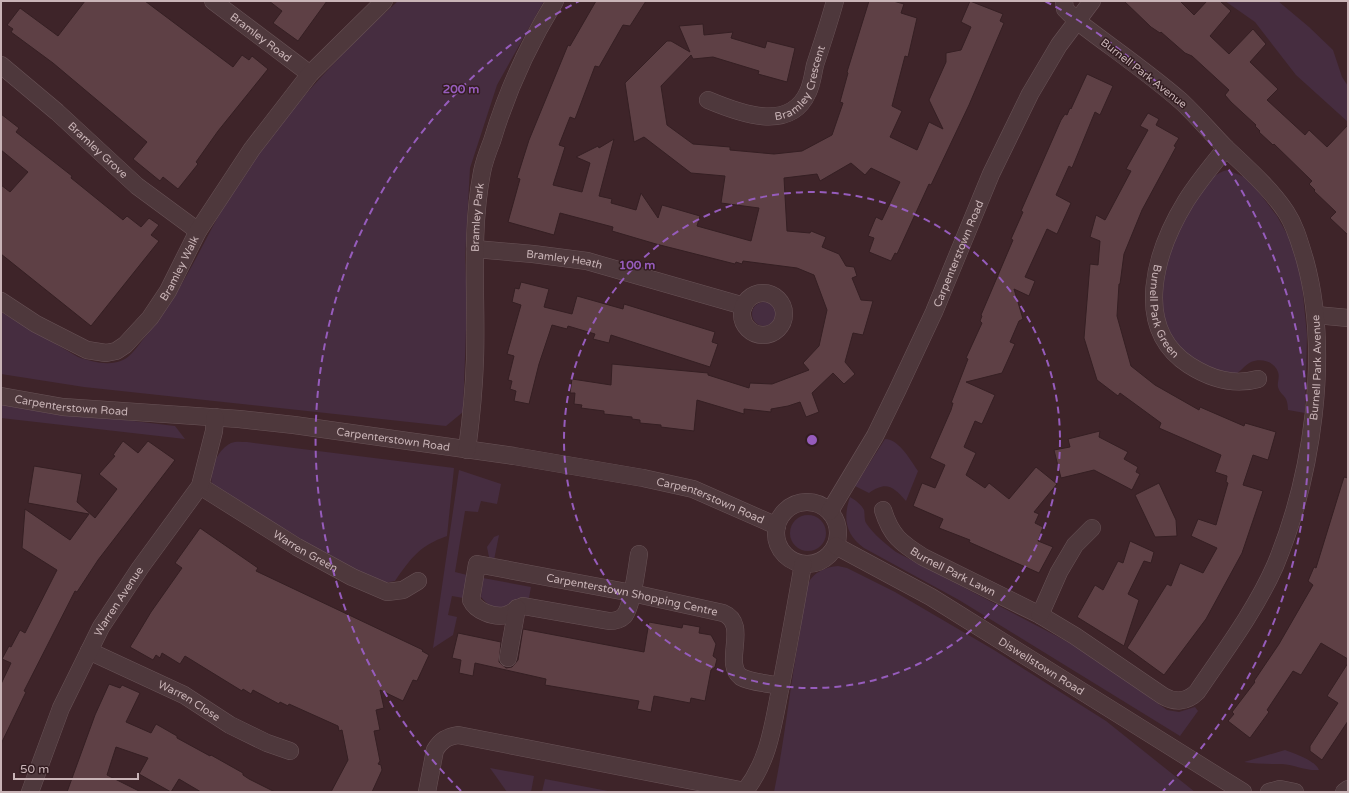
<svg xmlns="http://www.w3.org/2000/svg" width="1349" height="793" viewBox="0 0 1349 793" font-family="'Varela Round',sans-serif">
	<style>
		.green { fill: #462d40 }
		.building { fill: #5e4045; stroke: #351f23 }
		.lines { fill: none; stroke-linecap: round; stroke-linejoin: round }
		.minor-casing { stroke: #695357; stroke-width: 18 }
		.minor { stroke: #4e383c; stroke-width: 17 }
		.ring { fill: none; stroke: #965cbc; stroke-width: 2; stroke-dasharray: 7 5 }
		.labels { text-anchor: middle; stroke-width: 3; stroke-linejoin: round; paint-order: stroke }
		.street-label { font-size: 11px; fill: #c9b4b7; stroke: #331d21 }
		.centre { fill: #965cbc; stroke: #331d21; stroke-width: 2 }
		.ring-label { font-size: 12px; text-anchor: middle; font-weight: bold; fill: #965cbc; stroke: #331d21; stroke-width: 3; stroke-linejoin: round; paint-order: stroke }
	</style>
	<rect width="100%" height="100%" fill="#3e2429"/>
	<g class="green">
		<path d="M398,1H544L497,85L470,168L465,258L467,302L463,412L446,426L84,387L1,374V312L78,357C93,362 110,367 125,359C133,354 139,344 145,337C185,290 207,231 240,179C284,113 339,55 398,1Z"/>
		<path d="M1225,1H1278L1309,27L1333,50L1342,77L1348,86V122L1296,75L1255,22Z"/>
		<path d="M1228,170L1244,177L1257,190L1277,216L1293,245L1301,275L1307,335L1305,413L1288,410C1288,394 1281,397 1278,387C1277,383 1280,377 1278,372C1274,361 1261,358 1251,362C1245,365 1241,371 1236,374C1230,373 1223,373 1217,371C1211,369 1185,355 1180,350C1174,343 1167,330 1164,321C1151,286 1190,176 1228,170Z"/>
		<circle cx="764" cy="314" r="12"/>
		<path d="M1,405L175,426L185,439L1,418Z"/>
		<path d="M885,439C899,439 911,461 918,471L906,501C893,486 886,481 869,493L855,486Z"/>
		<path d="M247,442L454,468L447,536C419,546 411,558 395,581L383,583L319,552L212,485C209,470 217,450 231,443C236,441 242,442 247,442Z"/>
		<path d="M459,470L501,484L497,504L481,501L478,512L465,511L455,572L467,575L463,598L452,596L448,615L457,617L453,635L433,648Z"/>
		<path d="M850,497C855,500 862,505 864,510C865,514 864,519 866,523C873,534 886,544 896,552L1066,641L1092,656L1167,710L1179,712L1195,707L1198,711L1180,736L959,600L864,548C845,534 843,518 850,497Z"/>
		<circle cx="808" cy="533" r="18"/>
		<path d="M499,535L494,560L489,557L487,547L494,537Z"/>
		<path d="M838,566L847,568L895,592L994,650L1106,721L1195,792H774C785,739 790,685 800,632C802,618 803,597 808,584C813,572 826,567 838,566Z"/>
		<path d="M483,578L531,587L529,598C511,597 500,621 481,597Z"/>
		<path d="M1285,750C1295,754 1315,760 1319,770C1306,771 1295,765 1282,764C1269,764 1257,764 1244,762Z"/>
		<path d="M490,768L534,776L531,792H507Z"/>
		<path d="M545,779L613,792H542Z"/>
	</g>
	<g class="building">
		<path d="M85,1H145L233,67L242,55L249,60L252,56L268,69L218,131L196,162L198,164L178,189L163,177L160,181L133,159L147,142L53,63L11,32L13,29L7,25L20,8L58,36Z"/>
		<path d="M269,1H327L298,41L273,23L282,11Z"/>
		<path d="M596,1H646L630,26L623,25L599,67L595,66L575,119L570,117L559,145L565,147L553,185L582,192L590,163L576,157L598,146L599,148L614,139L599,196L612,199L611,203L636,210L641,193L658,218L662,205L700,216L697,226L751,241L759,208L721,203L725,176L691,173L644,137L634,142L625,83L667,41H671L690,52L679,26L703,24L704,35L733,32L731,38L765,48L767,41L795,48L787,82L758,74L759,71L713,57L693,59L691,55L661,86L667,125L693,144L730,147V150L774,154L802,151L832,135L843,103L840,102L848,73L847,72L869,1H893L904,4L901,13L917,18L908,57L905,56L892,106L902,111L890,137L917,150L929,122L943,129L929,100L946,62V53L961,50L971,27L961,22L970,1L1003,14L1000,21L1004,23L969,105L931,185L929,184L897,254L895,253L891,261L869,252L874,238L868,236L876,217L882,220L900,182L871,168L865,175L851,163L820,181L817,174L784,178L787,231L810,233L811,231L826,237L822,247L839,254L846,266L854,267L857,276L852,278L861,300L873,301L863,335L853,333L845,362L855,374L844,384L833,373L812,393L819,412L806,417L800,402L788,406L771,409V412L744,409V414L697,400L694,431L661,427V425L640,423V420L632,419V417L604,414V411L581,408L582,405L574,404L575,393H570L572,379L611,385L612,364L708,373V375L749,388L750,383L772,384L809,370L803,363L819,346L827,310L814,275L797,268L743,261L742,264L736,262L735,264L656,244L612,231L613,227L560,213L554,235L508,222L520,179L517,178L529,140L568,45L570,46Z"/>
		<path d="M1124,1H1180L1194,15L1207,1H1220L1231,11L1210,36L1229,54L1253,29L1266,44L1250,62L1278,89L1267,100L1305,135L1309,130L1327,147L1348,125V235L1330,218L1336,212L1314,191L1315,190L1309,184L1312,181L1274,144L1273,145L1259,132L1260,131L1255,126L1256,125L1231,102L1225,95L1229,90L1192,56L1185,53L1161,32L1160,33L1151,27Z"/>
		<path d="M1087,74L1113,86L1100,115L1095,112L1072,168L1069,166L1056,195L1071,203L1057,234L1047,229L1025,277L1035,281L1029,296L1014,289L1023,319L1019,321L1010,342L1015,344L1002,373L966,382L995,395L982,424L975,421L964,447L976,453L966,475L985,488L989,483L1009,499L1036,467L1057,484L1034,512L1039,514L1035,523L1043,527L1038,541L1053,547L1039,573L969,542L970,540L939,528L943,519L913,506L922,483L935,488L945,465L930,458L951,410L953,403H951L968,359L966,358L982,323L980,321L982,316L981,315L1013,240L1011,239L1023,212L1021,211L1061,120L1065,114L1067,115L1070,108L1071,109Z"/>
		<path d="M1148,113L1159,119L1156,125L1179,138L1174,146L1176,147L1142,210L1124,254L1120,284H1119L1117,316L1131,366L1155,385L1199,410L1200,407L1244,426L1245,423L1276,432L1268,460L1253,455L1243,485L1263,491L1242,553L1206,619L1164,675L1127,648L1167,584L1171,586L1180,563L1203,573L1217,548L1191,536L1198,519L1216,525L1228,483L1226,482L1227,476L1215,472L1221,455L1159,428L1161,423L1120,393L1118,396L1097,380L1084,338L1090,264L1098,265L1100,241L1090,237L1096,215L1105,220L1131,171L1126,169L1148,130L1140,126Z"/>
		<path d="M1,114L19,128L16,132L72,176L71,178L123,220L127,216L141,227L149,218L159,225L151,235L159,241L91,326L1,254V185L10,192L28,172L1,150Z"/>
		<path d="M521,282L549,289L544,307L572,314L577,296L623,309L624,304L715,332L712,342L718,344L710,367L611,335L609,343L593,339L595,334L568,326L567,329L552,325L539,364L529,404L514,401L516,391L510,389L512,381L508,380L514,356L507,354L521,305L512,302L515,288L519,289Z"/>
		<path d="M1100,431L1099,437L1128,452L1124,459L1138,467L1136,472L1140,474L1132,490L1094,470L1061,478L1054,450L1070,447L1068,439Z"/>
		<path d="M123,441L138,453L148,441L175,460L98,560L77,592L75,591L24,691L26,692L1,744V684L11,663L2,659L9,646L11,647L20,630L25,633L57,570L22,548L25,509L70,540L89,514L28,503L34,466L82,474L77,502L95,518L117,489L99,474L115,456L113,455Z"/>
		<path d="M1344,477L1348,478V659L1321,643L1301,675L1293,671L1267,710L1269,712L1250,738L1228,721L1234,714L1232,712L1255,682L1254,681L1279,644L1313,585L1308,581L1314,567L1316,568Z"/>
		<path d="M1159,483L1176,520L1177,536L1155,537L1135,495Z"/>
		<path d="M200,528L258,568L256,571L423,650L422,651L429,655L417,681L413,680L403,701L380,690L384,708L376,710L380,730L374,731L380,761L378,764L381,765L382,770L372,792H331L348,760L342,730L339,731L338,726L289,704L288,706L280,702L279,704L253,690L251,694L243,689L242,691L185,656L180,664L162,653L160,658L156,655L153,660L130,647L151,612L182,568L175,563Z"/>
		<path d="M1130,541L1154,552L1151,563L1144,561L1128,594L1139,600L1124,646L1077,617L1095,585L1103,590L1118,561L1123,563Z"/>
		<path d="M649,622L682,628L683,624L700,627L699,633L711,635L716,644L713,656L717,659L715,667L711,670L705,701L691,698L690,703L654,696L651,712L637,709L639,701L545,685L546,679L475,663L473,676L459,673L461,660L452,658L458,633L501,642L499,662L506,668L512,667L518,660L523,629L644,652Z"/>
		<path d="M1348,663V721L1322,760L1310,751V746L1338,703L1327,696Z"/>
		<path d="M109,684L120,688L122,685L140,693L126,722L151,733L156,724L177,736V738L210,756L211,755L243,773V775L249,779L275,792H201L179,779L171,792L139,774L148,758L116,747L107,775L141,792H67L95,715Z"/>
	</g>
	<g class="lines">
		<g class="minor-casing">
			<g id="minor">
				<path id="s1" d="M213,1L310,74"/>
				<path id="s2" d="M1,65L57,112L137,186L198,231"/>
				<path id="s3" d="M708,100C739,113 790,133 808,92C812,84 813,74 815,65C822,44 829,23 835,1"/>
				<path id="s4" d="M1226,148C1212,165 1198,182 1186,201C1156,250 1131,327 1189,365C1211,379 1233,386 1258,379"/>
				<path id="s5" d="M475,249L533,254L587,261L744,306"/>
				<circle cx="763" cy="314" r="21"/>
				<path id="s6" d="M1,301L36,324L87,350L106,353L116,351L125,345L150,318L168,291L198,231L252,149L310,74L384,1"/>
				<path d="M1316,315L1348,318"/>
				<path id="s7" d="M1,396L63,407L239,419L294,425L514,456L643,478L693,489L777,526"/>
				<path id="s8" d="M467,450C471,420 474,389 475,359C477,297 470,234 482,172C484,162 488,151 492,141C507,91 528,45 555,1"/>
				<path id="s9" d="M200,486L297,547L352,577L387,592L403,590L418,581"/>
				<circle cx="807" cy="533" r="31"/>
				<path id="s10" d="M883,510C891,536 901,543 923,557L1040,615L1075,636L1163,696C1175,703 1187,702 1197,692C1224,652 1255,611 1275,566C1312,477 1331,354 1305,260C1300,244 1296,227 1286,212C1270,188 1247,168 1226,148C1211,133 1197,116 1182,102C1149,73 1112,48 1077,21L1065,9L1064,1"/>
				<path id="s11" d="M830,511L875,436L897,391L934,312L991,174L1030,94L1059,45L1092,1"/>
				<path id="s12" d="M836,546L931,597L1243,792"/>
				<path id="s13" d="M639,554C637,567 632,607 624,616C620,620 615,621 609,621L523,606C517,608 513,613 506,615C494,618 476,611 471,600L477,564L632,593L723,613C750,624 722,663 741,677C749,682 771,684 781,686"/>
				<path d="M1040,615L1059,572L1075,545L1092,528"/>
				<path id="s14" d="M89,651L184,695L230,725L267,743L290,751"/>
				<path d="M508,658L517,608"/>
				<path id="s15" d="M30,792L61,708L101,627L140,568L200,486L214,431L215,417"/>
				<path d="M427,792L435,750C441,740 447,737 458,735L745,791C770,759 773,723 781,685C789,644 796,604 803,564"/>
				<path d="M1269,792L1280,789L1295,792"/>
				<path d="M1344,792L1348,789"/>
			</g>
		</g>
		<use href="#minor" class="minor"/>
	</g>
	<g class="ring">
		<circle cx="812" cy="440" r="248"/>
		<path d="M461 791A497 497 0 0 1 579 1M1045 1A497 497 0 0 1 1163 791"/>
	</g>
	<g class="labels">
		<g class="street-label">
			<text dy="4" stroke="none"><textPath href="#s1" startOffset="60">Bramley Road</textPath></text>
			<text transform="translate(1144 73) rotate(38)" y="4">Burnell Park Avenue</text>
			<text dy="4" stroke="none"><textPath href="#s3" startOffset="115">Bramley Crescent</textPath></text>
			<text dy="4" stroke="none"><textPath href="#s2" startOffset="129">Bramley Grove</textPath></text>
			<text dy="4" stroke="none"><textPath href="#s8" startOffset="233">Bramley Park</textPath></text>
			<text dy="4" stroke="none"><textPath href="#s11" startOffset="288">Carpenterstown Road</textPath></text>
			<text dy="4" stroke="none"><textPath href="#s5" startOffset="90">Bramley Heath</textPath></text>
			<text dy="4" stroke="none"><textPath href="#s6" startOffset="234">Bramley Walk</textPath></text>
			<text dy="4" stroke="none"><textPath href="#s4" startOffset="185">Burnell Park Green</textPath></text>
			<text dy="4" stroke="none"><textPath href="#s10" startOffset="731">Burnell Park Avenue</textPath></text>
			<text dy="4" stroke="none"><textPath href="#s7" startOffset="71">Carpenterstown Road</textPath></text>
			<text dy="4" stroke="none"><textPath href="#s7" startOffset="395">Carpenterstown Road</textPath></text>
			<text dy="4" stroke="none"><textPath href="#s7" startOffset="719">Carpenterstown Road</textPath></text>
			<text dy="4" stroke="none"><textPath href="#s9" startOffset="124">Warren Green</textPath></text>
			<text dy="4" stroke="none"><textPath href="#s10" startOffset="97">Burnell Park Lawn</textPath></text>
			<text dy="4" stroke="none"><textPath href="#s13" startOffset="422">Carpenterstown Shopping Centre</textPath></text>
			<text dy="4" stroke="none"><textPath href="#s15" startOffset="211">Warren Avenue</textPath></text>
			<text dy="4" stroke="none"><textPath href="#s12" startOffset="238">Diswellstown Road</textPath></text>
			<text dy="4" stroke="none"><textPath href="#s14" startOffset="112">Warren Close</textPath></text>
		</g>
	</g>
	<circle cx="812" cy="440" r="6" class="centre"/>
	<g class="ring-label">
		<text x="461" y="93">200 m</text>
		<text x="637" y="269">100 m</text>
	</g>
	<rect width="1349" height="793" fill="none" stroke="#c9b4b7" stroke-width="4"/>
	<path d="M14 773v6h124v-6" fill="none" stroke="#c9b4b7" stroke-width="2"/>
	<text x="20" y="773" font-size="12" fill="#c9b4b7" stroke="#331d21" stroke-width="3" paint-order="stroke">50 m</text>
</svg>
